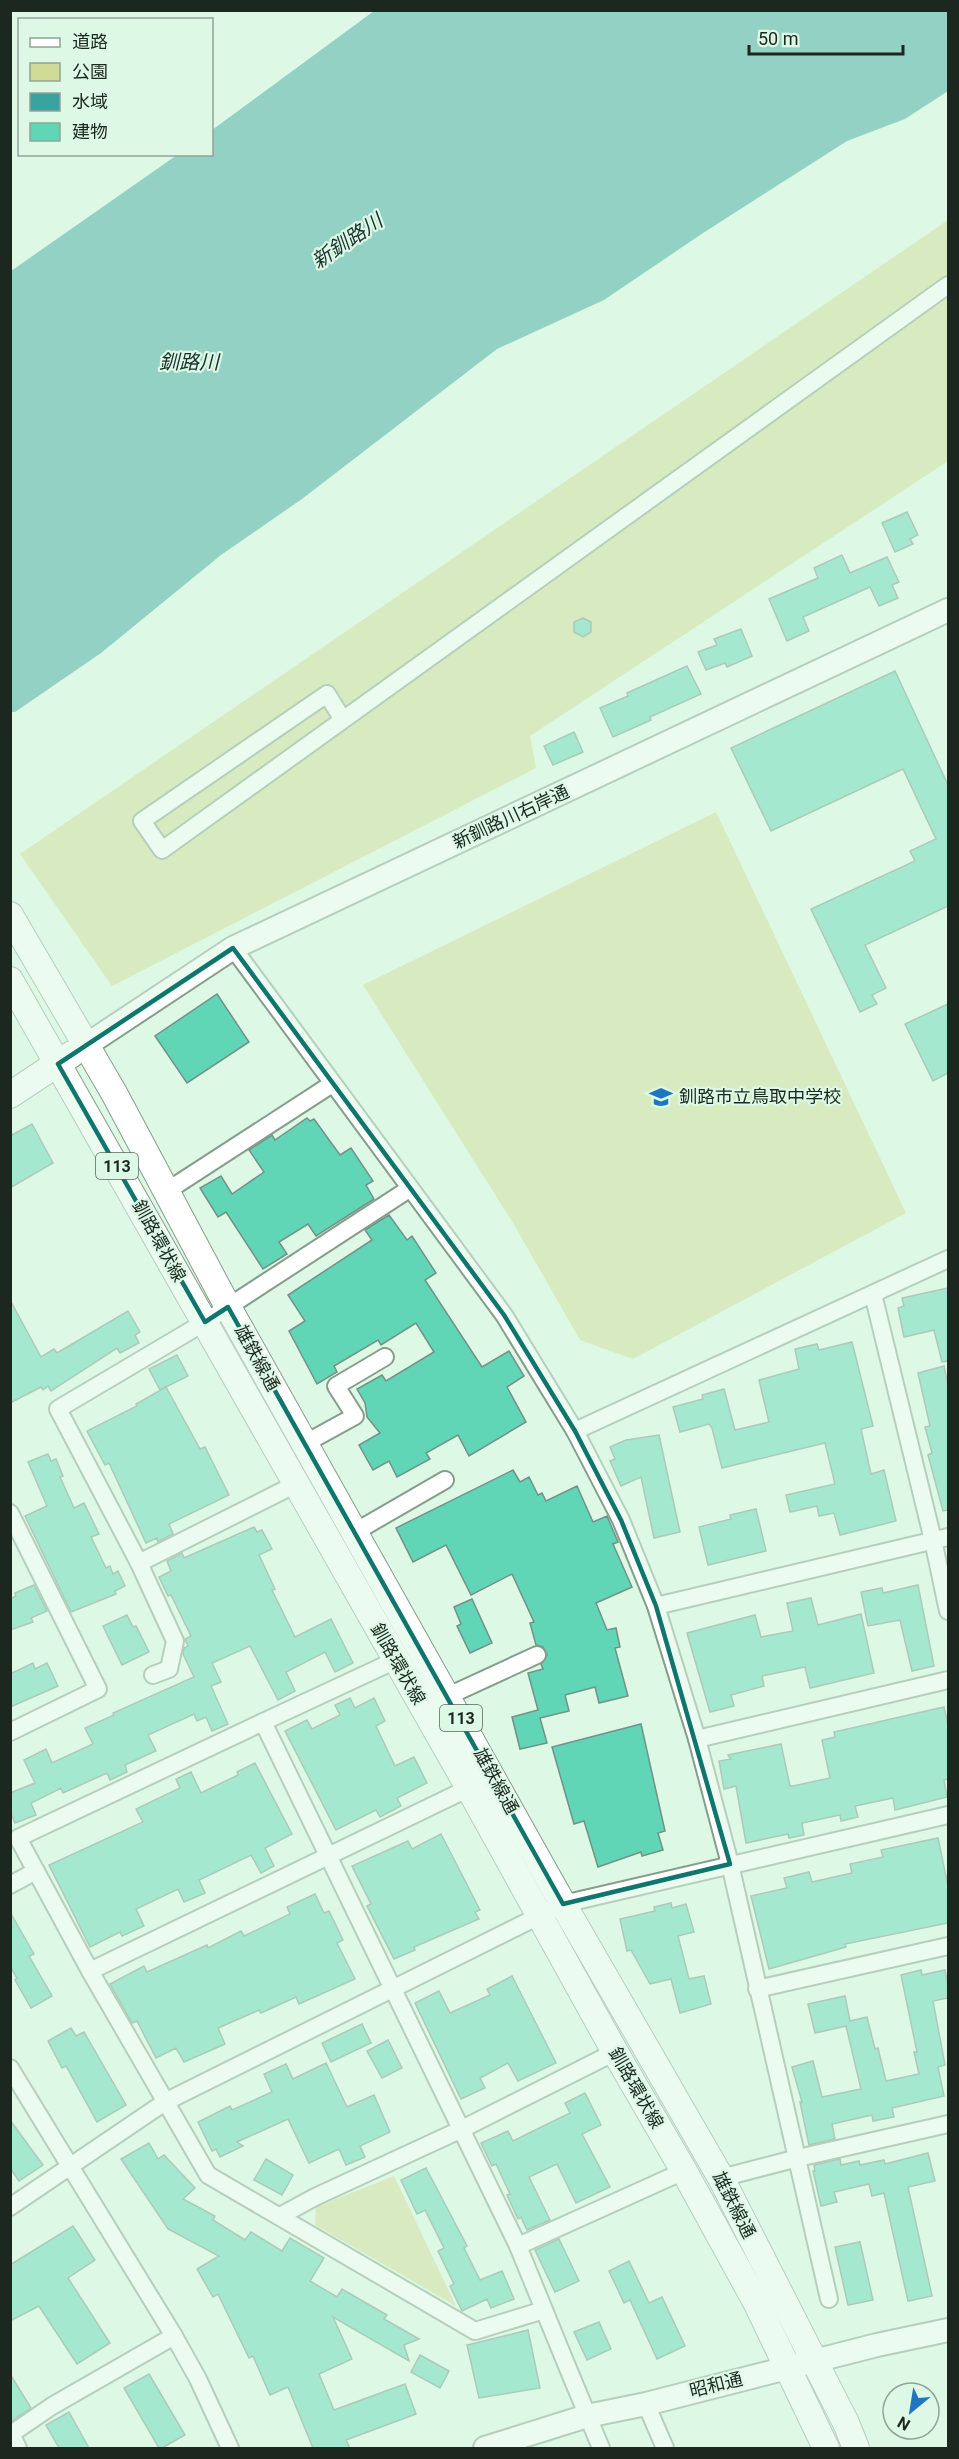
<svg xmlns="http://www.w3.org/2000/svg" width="959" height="2459" viewBox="0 0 959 2459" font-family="Roboto,'Noto Sans JP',sans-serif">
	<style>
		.green { fill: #d2db96 }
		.water { fill: #3ba39f }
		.building { fill: #60d6b6; stroke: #729287; stroke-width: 1.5 }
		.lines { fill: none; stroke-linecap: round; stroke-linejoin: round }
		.street-casing { stroke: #859e8b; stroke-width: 20 }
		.secondary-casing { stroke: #859e8b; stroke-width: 26 }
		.primary-casing { stroke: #859e8b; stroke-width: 28 }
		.street { stroke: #fff; stroke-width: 16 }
		.secondary { stroke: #fff; stroke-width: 22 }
		.primary { stroke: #fff; stroke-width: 26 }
		.marked { fill: none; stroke: #0f766e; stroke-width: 4.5; stroke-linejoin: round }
		.labels { text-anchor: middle; stroke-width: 4.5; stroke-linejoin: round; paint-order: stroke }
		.shield { fill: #ddf8e4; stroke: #56665a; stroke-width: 1.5 }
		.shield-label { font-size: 16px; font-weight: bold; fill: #1c271f }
		.street-label { font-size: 18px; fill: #1c271f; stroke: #ddf8e4 }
		.poi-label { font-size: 18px; fill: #1c271f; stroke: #ddf8e4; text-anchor: start }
		.water-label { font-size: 20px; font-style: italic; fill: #18302f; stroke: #ddf8e4 }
	</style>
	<rect width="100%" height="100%" fill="#ddf8e4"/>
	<g class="green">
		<path d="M948,220V461L530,736L536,768L112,986L20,854Z"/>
		<path d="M716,812L906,1213L633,1359L580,1340L513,1223L363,985Z"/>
		<path d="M394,2176L456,2306L315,2225L316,2207Z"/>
	</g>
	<path class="water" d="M374,11H948V91L905,119L847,141L703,233L604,300L497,349L302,499L221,555L101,653L15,712H11V271L177,155L212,154V130Z"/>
	<g class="building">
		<path d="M907,512L918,535L910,539L913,544L895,552L882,523Z"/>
		<path d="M842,555L850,573L887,557L899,582L892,585L898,598L879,606L870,587L803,617L809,631L787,641L769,599L818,578L814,568Z"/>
		<path d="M583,618L591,622V632L583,637L574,632V622Z"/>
		<path d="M741,629L752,656L727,667L725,663L706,670L698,652L717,645L714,639Z"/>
		<path d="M687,666L701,694L650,717L651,720L613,737L600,708L628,696L627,693Z"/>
		<path d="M895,671L948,785V906L865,945L886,988L872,995L877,1004L860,1012L811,909L915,861L910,851L936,839L903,769L771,831L731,748Z"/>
		<path d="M574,732L583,752L553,765L544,746Z"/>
		<path d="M217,994L249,1042L187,1083L155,1036Z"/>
		<path d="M948,1004V1073L933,1081L905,1024Z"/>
		<path d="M307,1118L310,1121L314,1119L340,1155L351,1148L373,1181L366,1185L374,1199L316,1236L308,1224L279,1242L287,1254L263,1269L226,1212L218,1217L200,1188L221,1176L232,1194L264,1172L249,1150L272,1135L275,1140Z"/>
		<path d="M32,1124L53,1163L10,1188V1136Z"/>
		<path d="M389,1215L407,1240L412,1236L436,1273L425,1280L482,1367L509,1351L524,1376L507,1387L526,1422L469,1456L458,1435L426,1453L430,1459L397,1477L389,1461L373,1470L359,1445L380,1433L367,1417L365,1403L357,1389L382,1375L386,1381L434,1352L416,1323L381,1345L378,1340L334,1366L337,1372L317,1384L289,1331L305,1321L288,1295L372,1240L365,1230Z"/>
		<path d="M948,1288V1361L942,1362L934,1330L904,1337L898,1308L904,1306L902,1298Z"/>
		<path d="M10,1300L41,1357L54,1349L57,1353L128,1311L140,1332L135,1335L139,1343L120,1353L117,1348L51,1391L48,1386L43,1390L41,1387L10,1403Z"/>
		<path d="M852,1342L873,1426L861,1429L871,1474L884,1470L896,1521L840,1535L834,1513L819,1516L817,1506L790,1512L786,1495L835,1484L825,1443L722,1468L712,1428L709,1424L680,1432L673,1407L703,1399L702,1395L724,1389L735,1430L769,1422L759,1380L799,1369L795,1349L817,1344L819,1350Z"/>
		<path d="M177,1355L188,1376L160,1390L149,1369Z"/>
		<path d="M944,1366L948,1386V1510L943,1511L928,1455L932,1453L925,1427L930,1426L918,1373Z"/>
		<path d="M166,1387L200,1449L205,1447L229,1495L169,1524L173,1534L158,1542L157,1538L146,1543L109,1463L105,1465L87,1431L137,1406L136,1404Z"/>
		<path d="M659,1435L680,1532L654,1538L641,1477L621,1486L610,1461L615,1459L610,1447L626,1440Z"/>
		<path d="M48,1454L51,1461L56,1459L63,1476L60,1477L74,1508L84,1503L99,1534L91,1537L106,1568L110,1566L113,1574L118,1571L125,1586L115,1591L116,1594L71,1612L25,1516L47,1506L28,1462Z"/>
		<path d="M513,1470L520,1482L529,1477L538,1495L542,1493L546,1501L577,1486L593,1522L607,1516L618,1542L613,1544L632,1587L596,1603L607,1630L616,1628L620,1647L615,1648L628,1696L599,1703L595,1687L565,1695L569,1711L540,1718L547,1743L520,1749L512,1717L538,1710L528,1673L543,1669L541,1664L547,1655L543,1647L536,1645L530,1623L534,1622L512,1574L471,1595L446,1545L413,1562L396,1528Z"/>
		<path d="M756,1509L766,1551L708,1565L699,1527L731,1519L730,1515Z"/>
		<path d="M254,1527L257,1532L262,1530L272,1549L259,1555L275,1589L272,1590L295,1637L331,1619L353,1663L335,1672L325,1652L286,1672L295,1691L278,1700L250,1646L212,1663L221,1682L211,1686L228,1724L212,1731L206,1717L197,1721L194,1714L148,1735L156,1751L125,1765L127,1772L110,1780L107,1773L63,1793L61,1788L31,1803L36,1815L15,1823L10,1811V1793L35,1783L24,1760L46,1749L52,1763L93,1744L85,1728L114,1715L113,1713L194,1677L183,1654L184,1648L188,1646L185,1639L191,1636L171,1595L168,1596L159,1577L171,1571L167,1561L182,1553L184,1558Z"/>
		<path d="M34,1585L47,1611L31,1618L33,1622L10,1630V1599L16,1596L15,1593Z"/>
		<path d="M918,1585L934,1666L912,1671L900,1620L868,1626L861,1592L882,1588L883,1593Z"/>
		<path d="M811,1598L818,1625L861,1614L874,1673L810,1688L805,1667L762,1676L764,1686L731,1695L734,1706L710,1712L687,1633L755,1615L761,1637L793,1631L787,1603Z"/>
		<path d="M472,1599L492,1643L470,1653L457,1626L461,1624L454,1607Z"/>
		<path d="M127,1615L133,1627L136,1626L149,1652L122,1665L103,1626Z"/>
		<path d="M33,1663L35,1669L47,1663L58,1686L10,1707V1674Z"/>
		<path d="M350,1698L355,1708L374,1698L385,1721L376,1726L395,1766L414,1757L427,1783L397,1798L401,1806L380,1817L376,1810L336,1830L285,1731L307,1720L312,1729L340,1715L335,1705Z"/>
		<path d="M944,1707L948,1725V1779L944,1780L947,1797L895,1810L893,1798L855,1806L858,1817L841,1821L840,1815L802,1823L804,1835L789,1838L788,1834L746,1843L736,1786L724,1789L719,1761L731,1759L728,1755L781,1744L790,1786H793L830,1778L822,1740L835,1737L834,1732Z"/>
		<path d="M641,1724L665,1831L658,1833L663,1850L642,1856L641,1852L598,1867L584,1821L574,1824L552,1747Z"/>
		<path d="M255,1763L292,1834L265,1848L274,1866L261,1873L251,1855L199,1880L205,1893L184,1902L178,1889L136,1909L144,1926L122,1936L120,1932L90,1947L49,1865L143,1822L136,1809L180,1788L176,1779L191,1772L201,1793L238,1775L237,1772Z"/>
		<path d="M441,1834L480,1910L475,1912L479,1919L414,1947L415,1950L394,1959L367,1906L371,1904L352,1866L408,1841L412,1849Z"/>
		<path d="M938,1838L948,1886V1923L845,1944L846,1947L769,1969L751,1896L787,1888L784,1878L809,1872L812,1882L852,1873L850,1864L883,1857L881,1850Z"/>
		<path d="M315,1894L324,1913L329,1911L343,1940L337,1943L355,1979L299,2004L296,1997L261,2013L259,2010L218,2028L225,2044L184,2062L176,2048L156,2058L137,2021L132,2023L110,1984L144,1966L147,1972L207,1945L208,1948L241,1931L244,1936L290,1914L287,1907Z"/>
		<path d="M671,1903L672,1908L686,1904L694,1932L678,1936L689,1979L704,1976L711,2004L680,2013L671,1979L650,1984L631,1950L627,1951L620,1919L655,1911L654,1907Z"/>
		<path d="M10,1912L34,1954L29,1956L52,1996L31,2008L15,1980L17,1978L10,1966Z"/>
		<path d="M921,1970L922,1975L945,1970L948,1986V1998L933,2001L945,2065L938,2067L944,2096L892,2108L894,2117L873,2121L872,2115L832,2124L835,2139L809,2145L800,2102H802L792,2067L813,2061L822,2097L861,2089L846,2026L815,2033L808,2004L845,1996L850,2021L867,2017L875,2049L878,2048L886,2081L919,2074L914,2052H917L901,1975Z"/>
		<path d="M512,1976L556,2063L518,2081L508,2063L480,2078L485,2088L461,2099L415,2003L439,1991L450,2013L490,1995L487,1989Z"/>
		<path d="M362,2024L371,2043L331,2062L322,2043Z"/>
		<path d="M71,2028L76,2036L84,2032L126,2105L97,2122L66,2066L62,2068L48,2041Z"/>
		<path d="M388,2040L402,2068L382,2078L367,2051Z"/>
		<path d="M326,2063L347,2107L374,2095L390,2132L360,2146L365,2157L346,2165L339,2149L309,2163L288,2119L237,2142L243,2146L220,2157L216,2149L212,2151L198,2122L230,2106L232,2110L272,2092L264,2074L286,2064L293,2079Z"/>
		<path d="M585,2093L601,2125L582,2134L610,2187L576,2203L557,2164L529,2177L550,2220L527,2230L521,2217L518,2219L507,2195L510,2194L496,2164L492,2166L481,2143L508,2131L513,2141L570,2113L565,2103Z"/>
		<path d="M10,2120L43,2165L19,2181L10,2168Z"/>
		<path d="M149,2143L158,2159L164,2155L195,2188L183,2199L215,2216L213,2220L245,2240L251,2232L282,2251L290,2238L324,2258L310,2281L337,2297L342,2289L387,2315L384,2319L419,2339L404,2345L409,2361L333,2317L352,2359L319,2374L334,2410L405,2384L416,2414L346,2440L350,2448H313L288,2387L270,2395L253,2356L249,2358L218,2294L213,2297L197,2269L219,2256L168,2229L121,2159Z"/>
		<path d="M928,2153L935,2181L908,2187L932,2296L908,2301L884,2193L872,2196L869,2184L834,2192L837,2202L821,2206L813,2171H815L814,2165L840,2159L841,2165L859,2161L860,2165L884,2160L885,2164Z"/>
		<path d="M266,2159L293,2175L282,2195L254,2180Z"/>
		<path d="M426,2168L467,2246L464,2248L480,2280L502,2271L514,2299L491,2308L487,2299L462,2311L450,2286L454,2284L438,2251L444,2248L425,2210L417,2214L401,2180Z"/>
		<path d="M73,2226L95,2260L68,2278L110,2343L77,2364L39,2306L10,2321V2265Z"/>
		<path d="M559,2239L579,2281L555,2292L535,2250Z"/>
		<path d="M860,2242L873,2300L848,2305L835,2247Z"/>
		<path d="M629,2261L649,2303L662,2297L685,2346L657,2359L630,2300L624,2303L609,2271Z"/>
		<path d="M599,2322L611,2349L587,2360L574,2332Z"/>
		<path d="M528,2330L540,2388L479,2398L467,2345Z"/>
		<path d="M420,2355L449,2371L440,2388L411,2372Z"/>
		<path d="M10,2374L31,2408L10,2422Z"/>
		<path d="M149,2374L185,2435L162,2448H159L124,2388Z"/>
		<path d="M69,2412L89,2448H59L46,2425Z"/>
	</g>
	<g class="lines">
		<g class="street-casing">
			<g id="street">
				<path d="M343,720L327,694L142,821L162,850L948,285"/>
				<path d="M233,948L504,1315L575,1431L621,1520L656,1606L697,1739L730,1864L829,2299"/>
				<path d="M167,1191L332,1084"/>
				<path d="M873,1294L933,1540L948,1611"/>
				<path d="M575,1431L948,1259"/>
				<path d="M304,1444L355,1416L336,1386L385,1357"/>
				<path d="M10,1513L98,1689L10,1732"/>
				<path d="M355,1532L445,1480"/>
				<path d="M139,1563L296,1484"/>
				<path d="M656,1606L948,1537"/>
				<path d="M153,1675L169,1669L175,1641L139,1563L58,1409L205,1322L409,1189"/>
				<path d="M448,1696L537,1655"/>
				<path d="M263,1722L396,1660"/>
				<path d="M697,1739L948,1680"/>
				<path d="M10,1885L36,1871"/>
				<path d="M90,1971L469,1788"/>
				<path d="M757,1989L948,1946"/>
				<path d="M10,2068L174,2336L198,2379L230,2448"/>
				<path d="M721,2178L798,2158L948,2124"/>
				<path d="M10,2207L165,2102L563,1904L948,1815"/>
				<path d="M280,2216L315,2197L462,2129L615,2052"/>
				<path d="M518,2246L684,2171"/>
				<path d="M544,2310L475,2331L208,2175L90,1971L18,1838L263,1722L518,2246C545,2313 573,2381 601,2448"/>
				<path d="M646,2404L665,2448"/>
				<path d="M18,2448L11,2434L52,2406L174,2336"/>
			</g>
		</g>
		<g class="secondary-casing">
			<g id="secondary">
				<path d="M85,1046L233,948L948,610"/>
				<path d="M485,2448L587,2416L646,2404L877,2345L948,2330"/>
			</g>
		</g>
		<g class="primary-casing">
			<g id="primary">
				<path d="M10,915L114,1093L228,1307L563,1904L721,2178L846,2423L856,2448"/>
				<path d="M10,980L469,1788L615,2052L684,2171L756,2302L826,2448"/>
				<path d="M10,1095L72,1054"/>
			</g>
		</g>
		<use href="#street" class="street"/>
		<use href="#secondary" class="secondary"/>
		<use href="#primary" class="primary"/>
	</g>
	<path d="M0 0H959V2459H0ZM233,948L504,1315L575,1431L621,1520L656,1606L730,1864L563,1904L228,1307L205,1322L58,1064Z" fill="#ddf8e4" fill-opacity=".55" fill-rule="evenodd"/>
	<path class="marked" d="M233,948L504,1315L575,1431L621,1520L656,1606L730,1864L563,1904L228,1307L205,1322L58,1064Z"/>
	<defs>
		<g id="school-bare" transform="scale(1.8)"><path d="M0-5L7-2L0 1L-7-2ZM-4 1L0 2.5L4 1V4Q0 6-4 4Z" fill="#1e75c2" stroke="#ddf8e4" stroke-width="2.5" paint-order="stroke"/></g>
	</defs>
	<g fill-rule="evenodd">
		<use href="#school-bare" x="661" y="1097"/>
	</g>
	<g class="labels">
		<g class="shield">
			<rect x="96" y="1153" width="42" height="26" rx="4.5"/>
			<rect x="440" y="1705" width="42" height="26" rx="4.5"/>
		</g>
		<g class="shield-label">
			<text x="117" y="1172">113</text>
			<text x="461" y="1724">113</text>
		</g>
		<g class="street-label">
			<text transform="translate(511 817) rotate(-25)" y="6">新釧路川右岸通</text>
			<text transform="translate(159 1241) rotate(61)" y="6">釧路環状線</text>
			<text transform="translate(257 1358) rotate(61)" y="6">雄鉄線通</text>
			<text transform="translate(398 1664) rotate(60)" y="6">釧路環状線</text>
			<text transform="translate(496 1781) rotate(61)" y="6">雄鉄線通</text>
			<text transform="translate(636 2088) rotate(60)" y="6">釧路環状線</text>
			<text transform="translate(734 2205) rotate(63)" y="6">雄鉄線通</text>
			<text transform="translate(716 2385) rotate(-14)" y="6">昭和通</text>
		</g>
		<g class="poi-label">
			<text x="679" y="1103">釧路市立鳥取中学校</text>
		</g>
		<g class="water-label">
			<text transform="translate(347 241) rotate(-34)" y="7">新釧路川</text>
			<text x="189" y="369">釧路川</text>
		</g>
	</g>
	<rect width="959" height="2459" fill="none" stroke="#1c271f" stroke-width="24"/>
	<rect x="18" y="18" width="195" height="138" fill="#ddf8e4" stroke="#90a495" stroke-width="1.5"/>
	<rect x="30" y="38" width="30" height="9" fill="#ffffff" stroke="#90a495" stroke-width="1.5"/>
	<text x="72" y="48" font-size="18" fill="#1c271f">道路</text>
	<rect x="30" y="63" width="30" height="18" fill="#d2db96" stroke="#90a495" stroke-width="1.5"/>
	<text x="72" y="78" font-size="18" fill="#1c271f">公園</text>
	<rect x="30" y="93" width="30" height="18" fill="#3ba39f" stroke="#90a495" stroke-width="1.5"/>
	<text x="72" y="108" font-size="18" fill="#1c271f">水域</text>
	<rect x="30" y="123" width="30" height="18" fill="#60d6b6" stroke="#90a495" stroke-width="1.5"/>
	<text x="72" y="138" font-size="18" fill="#1c271f">建物</text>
	<g transform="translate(911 2411) rotate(210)"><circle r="28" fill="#ddf8e4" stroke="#90a495" stroke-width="1.5"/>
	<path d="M0-4.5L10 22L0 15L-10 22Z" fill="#1e75c2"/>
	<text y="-9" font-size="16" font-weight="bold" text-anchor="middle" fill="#1c271f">N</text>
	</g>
	<path d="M749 45v9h154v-9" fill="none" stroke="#1c271f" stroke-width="3"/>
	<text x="758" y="45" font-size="18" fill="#1c271f" stroke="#ddf8e4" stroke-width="4.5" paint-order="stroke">50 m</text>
</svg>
